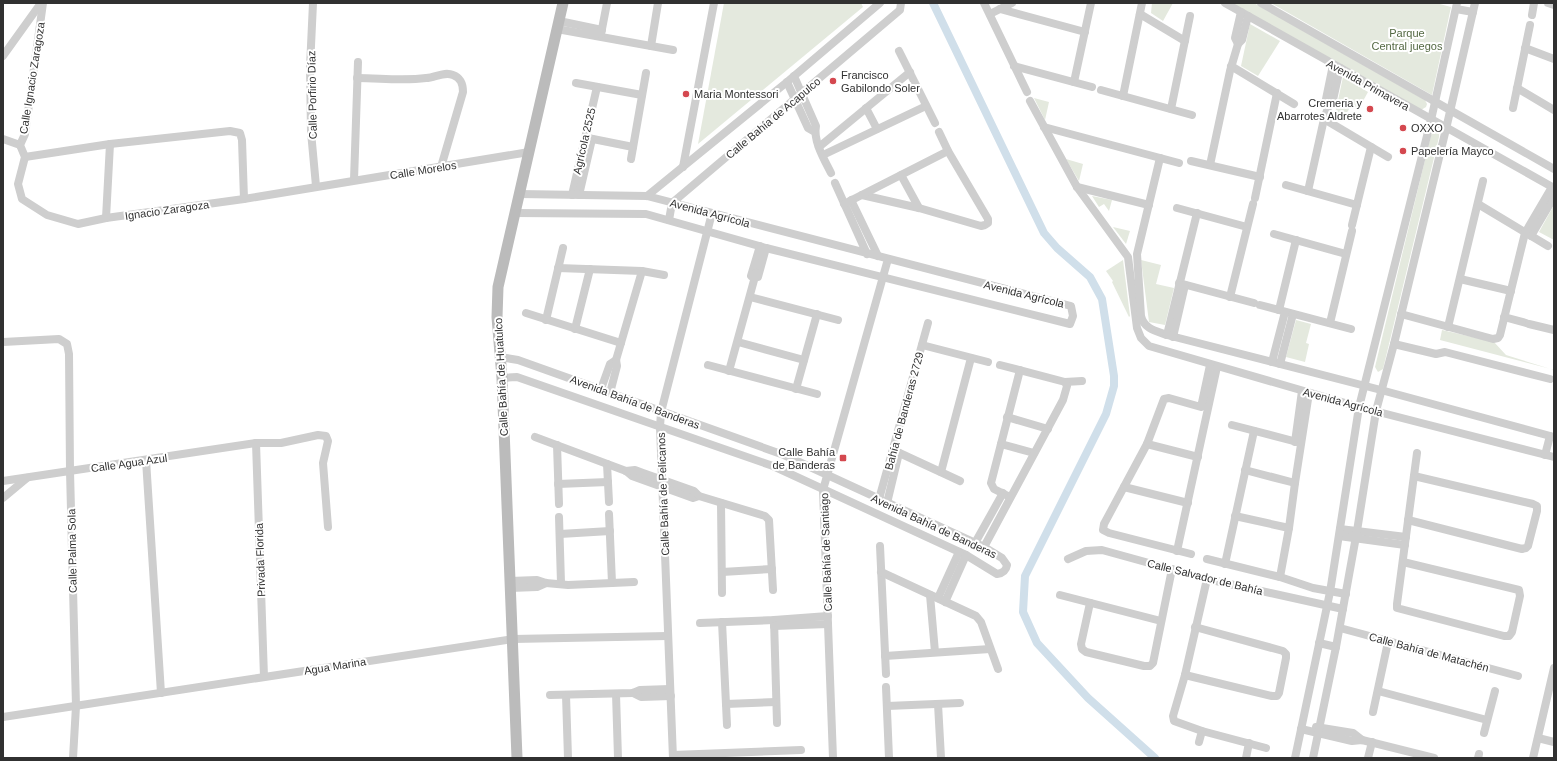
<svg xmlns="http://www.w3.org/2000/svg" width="1557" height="761" viewBox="0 0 1557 761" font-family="Arial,sans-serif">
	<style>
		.green { fill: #e4e9de }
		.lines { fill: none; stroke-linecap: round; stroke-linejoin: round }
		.canal { stroke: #d0dfea; stroke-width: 8 }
		.street { stroke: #cecece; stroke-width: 8 }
		.secondary { stroke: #bbb; stroke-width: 11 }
		.poi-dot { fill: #d4484f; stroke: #fff; stroke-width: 1.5 }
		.labels { text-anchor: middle; stroke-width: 4; stroke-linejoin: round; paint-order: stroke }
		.park-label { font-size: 11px; fill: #546943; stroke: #fff }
		.poi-label { font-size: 11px; fill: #313131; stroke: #fff; text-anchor: start }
		.street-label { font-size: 11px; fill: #313131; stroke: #fff }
	</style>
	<rect width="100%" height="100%" fill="#fff"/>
	<g class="green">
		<path d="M724,3H861L863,7L698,144Z"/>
		<path d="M1152,3H1173L1163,21L1151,13Z"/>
		<path d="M1231,3H1254L1425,100L1427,104L1426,107L1421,110Z"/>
		<path d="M1271,3H1436L1451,7L1432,95Z"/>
		<path d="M1250,24L1280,41L1258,76L1241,66Z"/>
		<path d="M1343,77L1368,92L1358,110L1351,106L1341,122L1334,119Z"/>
		<path d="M1034,98L1049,102L1045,120Z"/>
		<path d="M1435,132L1439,134V137L1383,369L1378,372L1375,367L1431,135Z"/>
		<path d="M1066,159L1083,164L1079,181Z"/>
		<path d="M1092,196L1112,200L1109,211L1104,204L1099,207Z"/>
		<path d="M1554,205V240L1539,232Z"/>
		<path d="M1113,227L1130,231L1126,244Z"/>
		<path d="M1123,260L1130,316L1129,317L1112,282L1113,281L1106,271Z"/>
		<path d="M1141,260L1161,265L1156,284L1174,288L1165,325L1149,322Z"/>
		<path d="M1296,320L1311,324L1306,343L1309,344L1305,362L1286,357Z"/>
		<path d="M1442,330L1494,342L1506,355L1554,370V371L1551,369L1440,340Z"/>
	</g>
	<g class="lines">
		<path class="canal" d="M933,3L1044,233L1057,248L1090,277L1102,299L1114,376V386L1106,414L1025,576L1023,612L1037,643L1088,698L1155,758"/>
		<g class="street">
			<path d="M43,3L25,134L20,145L25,157L18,184L22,199L47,215L78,224L106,218L244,199L529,152"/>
			<path d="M313,3L310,67L311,132L316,186"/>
			<path d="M984,3L1027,92"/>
			<path d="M1225,3L1554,188"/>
			<path d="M1261,3L1554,169"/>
			<path d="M1548,3L1554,5"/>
			<path d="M1000,9L1085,32"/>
			<path d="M1456,9L1473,12"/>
			<path d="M990,14L1012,3"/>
			<path d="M1140,14L1185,41"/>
			<path d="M1532,15L1534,3"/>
			<path d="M559,21L602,30"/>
			<path d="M557,29L673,50"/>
			<path d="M601,34L607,3"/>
			<path d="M1238,44L1235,38L1241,12"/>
			<path d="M651,46L658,3"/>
			<path d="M1525,48L1554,59"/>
			<path d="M899,51L935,123"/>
			<path d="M3,56L41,3"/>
			<path d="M1014,66L1092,87"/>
			<path d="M1231,66L1294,104"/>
			<path d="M794,76L816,126C813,141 824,159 831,173"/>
			<path d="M357,78C380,78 403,81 426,78C435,78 444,71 453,75C461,78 463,84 463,92L441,167"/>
			<path d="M787,82L808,128L815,132"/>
			<path d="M1074,82L1091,3"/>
			<path d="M576,83L642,95"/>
			<path d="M1517,88L1554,110"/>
			<path d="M1101,90L1192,115"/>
			<path d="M1123,96L1142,3"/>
			<path d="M1030,101L1077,187L1128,257L1137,328L1141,338L1149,346L1359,407L1554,457"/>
			<path d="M1329,105L1326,99L1333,65"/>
			<path d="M866,108L877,129"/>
			<path d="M1513,108L1530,25"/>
			<path d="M1171,109L1190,16"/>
			<path d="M1324,119L1388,157"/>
			<path d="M1044,127L1179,163"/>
			<path d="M588,138L633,147"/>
			<path d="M3,139L20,145"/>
			<path d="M819,147L910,72"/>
			<path d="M823,155L926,106"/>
			<path d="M25,157L110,144L230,131L240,133L242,140L244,199"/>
			<path d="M1160,158L1137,254L1141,316C1144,329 1156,331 1167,335L1381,390L1554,437"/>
			<path d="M631,159L646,73"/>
			<path d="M1191,161L1260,177"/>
			<path d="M1210,165L1230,71L1238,44L1242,40L1248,16"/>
			<path d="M683,167L714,3"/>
			<path d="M901,175L919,208"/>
			<path d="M354,180L358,62"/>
			<path d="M835,183L867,254"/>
			<path d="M1286,185L1357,205"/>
			<path d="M1077,187L1149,205"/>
			<path d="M1308,191L1324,119L1329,105L1333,100L1340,68"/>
			<path d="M572,195L597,87"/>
			<path d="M579,195L592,139"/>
			<path d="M862,195L919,208L981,226L985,225L988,223V219L948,151L939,132"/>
			<path d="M647,196L787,82L880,3"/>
			<path d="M1255,198L1277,93"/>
			<path d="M851,200L878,256"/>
			<path d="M844,204L948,151"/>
			<path d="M1478,204L1548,246"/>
			<path d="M1177,208L1247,227"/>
			<path d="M515,213L646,214L766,248L1070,324L1073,316L1071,306L647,196L519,194"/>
			<path d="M106,218L110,144"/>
			<path d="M669,220L672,203L900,10L901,3"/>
			<path d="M1352,225L1371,147"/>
			<path d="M1274,234L1346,254"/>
			<path d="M1531,236L1554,197"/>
			<path d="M558,268L642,271L664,275"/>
			<path d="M753,275L751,276L760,246"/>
			<path d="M758,276V277L766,248"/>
			<path d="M1460,279L1511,291"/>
			<path d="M1179,283L1254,303"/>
			<path d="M750,297L838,320"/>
			<path d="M1230,297L1253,204"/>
			<path d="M1260,305L1351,329"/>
			<path d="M1279,310L1296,240"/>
			<path d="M526,313L621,343"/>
			<path d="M1401,314L1493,339L1498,338L1500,335L1525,233L1552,187"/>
			<path d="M1504,317L1526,323"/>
			<path d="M546,320L563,248"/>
			<path d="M1330,323L1352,231"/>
			<path d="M1529,324L1554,330"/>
			<path d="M1448,327L1483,181"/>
			<path d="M575,329L590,269"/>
			<path d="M1167,335L1197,213"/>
			<path d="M1173,337L1185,285"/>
			<path d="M3,342L59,339L67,344L69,354L70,471L76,706L73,758"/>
			<path d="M738,342L804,360"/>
			<path d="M1394,344L1436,354L1445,352L1550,379"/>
			<path d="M922,345L988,362"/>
			<path d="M500,357L518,360L784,455L984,547L1002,558L1007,565C1006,571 1003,573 997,574L966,555L773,466L517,377L502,378"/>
			<path d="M1272,362L1285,312"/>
			<path d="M1280,364L1293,314"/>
			<path d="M708,365L817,394"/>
			<path d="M729,371L756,273"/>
			<path d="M1065,382L1082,381"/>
			<path d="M601,389L610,364L616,360"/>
			<path d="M796,389L817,314"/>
			<path d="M610,393L617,366L616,360L642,271"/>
			<path d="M1007,417L1048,429"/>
			<path d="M1232,425L1301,443"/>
			<path d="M535,437L626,471L632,476L693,498L699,496"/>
			<path d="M1295,442L1302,391"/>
			<path d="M256,443L264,677"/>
			<path d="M1001,444L1034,453"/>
			<path d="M1147,444L1198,457"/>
			<path d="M557,445L559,504"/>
			<path d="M893,450L960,481"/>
			<path d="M1545,455L1550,436"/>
			<path d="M146,460L161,693"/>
			<path d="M607,464L609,502"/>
			<path d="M1245,470L1295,483"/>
			<path d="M626,471L635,470L643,473L694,491L699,496L765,516L769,520L773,590"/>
			<path d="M941,472L971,358"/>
			<path d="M3,481L256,443H281L318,435L326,436L328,441L323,463L328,527"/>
			<path d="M558,484L608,482"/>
			<path d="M1124,487L1188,503"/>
			<path d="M1010,497L994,489L991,483L1020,370"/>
			<path d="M3,498L27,478"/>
			<path d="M879,499L928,323"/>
			<path d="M721,503L722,593"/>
			<path d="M887,503L899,453"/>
			<path d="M609,514L612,583"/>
			<path d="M1235,516L1289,528"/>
			<path d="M559,517L561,583"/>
			<path d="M1408,520L1522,549L1526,548L1528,546L1537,511V506L1533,504L1414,476"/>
			<path d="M1340,529L1406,537"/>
			<path d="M560,534L610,531"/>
			<path d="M1339,536L1405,545"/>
			<path d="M975,543L1003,493"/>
			<path d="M880,546L886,674"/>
			<path d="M984,547L1063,400L1067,386L1065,382L1000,365"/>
			<path d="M1177,551L1217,367"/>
			<path d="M1191,554L1109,533L1103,530L1104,524L1147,444L1164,399L1169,398L1201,407L1210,365"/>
			<path d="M1068,559L1086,551L1102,550L1207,579L1343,609"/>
			<path d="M1207,559L1280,577L1313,588L1346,594"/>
			<path d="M1403,562L1519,590L1520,596L1512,632L1509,636H1504L1397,608V604L1417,453"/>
			<path d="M1225,564L1254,431"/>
			<path d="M722,572L772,569"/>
			<path d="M881,572L976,616L981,622L998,669"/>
			<path d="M1280,577L1289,528L1295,483L1309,393"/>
			<path d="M1207,579L1185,675L1173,716L1174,721L1202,731L1266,748"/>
			<path d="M510,581L537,580L546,583L568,585L634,582"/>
			<path d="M510,588L537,587L546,583"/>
			<path d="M930,595L935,652"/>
			<path d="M1060,595L1161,621"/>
			<path d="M938,598L959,552"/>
			<path d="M945,602L966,555"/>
			<path d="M1090,603L1081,644L1082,649L1086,652L1144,666H1150L1153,663L1172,569"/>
			<path d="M774,620L777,723"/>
			<path d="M722,622L727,725"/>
			<path d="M700,623L774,620L828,616"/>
			<path d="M774,626L828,624"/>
			<path d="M1340,628L1518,676"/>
			<path d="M1319,643L1336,647"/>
			<path d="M885,656L990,649"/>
			<path d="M1185,675L1272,696H1277L1279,693L1286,658V654L1283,651L1195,627"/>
			<path d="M886,687L889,758"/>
			<path d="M1378,691L1487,720"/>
			<path d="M633,693L641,697L671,696"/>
			<path d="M616,694L618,758"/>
			<path d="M550,695L633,693L640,690L670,689"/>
			<path d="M566,695L568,758"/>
			<path d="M726,704L776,702"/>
			<path d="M938,704L941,758"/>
			<path d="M887,706L960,703"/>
			<path d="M1373,712L1388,642"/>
			<path d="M3,717L513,639L668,636"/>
			<path d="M1316,727L1353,733L1362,740"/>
			<path d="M1301,729L1352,741L1362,740L1434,758"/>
			<path d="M1484,733L1495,691"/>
			<path d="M1538,738L1554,742"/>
			<path d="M1199,742L1202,731"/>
			<path d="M673,755L801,750"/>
			<path d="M673,758L660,427L661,412L712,213"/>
			<path d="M833,758L823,490L888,259"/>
			<path d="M1246,758L1249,743"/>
			<path d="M1295,758L1330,592L1359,407L1431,120L1457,3"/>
			<path d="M1313,758L1336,647L1357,531L1376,411L1394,344L1446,129L1475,3"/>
			<path d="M1368,758L1372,742"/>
			<path d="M1478,758L1479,754"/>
			<path d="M1533,758L1554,668"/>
		</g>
		<path class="secondary" d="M517,758L502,378L497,317L498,287L563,3"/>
	</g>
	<g class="poi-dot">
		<circle cx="833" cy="81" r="4"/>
		<circle cx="686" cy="94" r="4"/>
		<circle cx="1370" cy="109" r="4"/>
		<circle cx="1403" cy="128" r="4"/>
		<circle cx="1403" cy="151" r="4"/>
		<rect x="839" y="454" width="8" height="8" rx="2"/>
	</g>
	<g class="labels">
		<g class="park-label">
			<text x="1407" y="37">Parque<tspan x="1407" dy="13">Central juegos</tspan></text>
		</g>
		<g class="poi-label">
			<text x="841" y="79">Francisco<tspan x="841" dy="13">Gabilondo Soler</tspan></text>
			<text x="694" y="98">Maria Montessori</text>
			<text x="1362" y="107" text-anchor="end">Cremeria y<tspan x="1362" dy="13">Abarrotes Aldrete</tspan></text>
			<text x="1411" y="132">OXXO</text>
			<text x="1411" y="155">Papelería Mayco</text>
			<text x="835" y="456" text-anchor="end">Calle Bahía<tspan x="835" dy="13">de Banderas</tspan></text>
		</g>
		<g class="street-label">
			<text transform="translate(32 78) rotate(-81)" y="4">Calle Ignacio Zaragoza</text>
			<text transform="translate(1368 85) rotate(29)" y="4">Avenida Primavera</text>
			<text transform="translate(312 95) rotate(-91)" y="4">Calle Porfirio Díaz</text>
			<text transform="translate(773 118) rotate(-40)" y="4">Calle Bahía de Acapulco</text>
			<text transform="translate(584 141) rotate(-77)" y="4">Agrícola 2525</text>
			<text transform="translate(423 170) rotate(-9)" y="4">Calle Morelos</text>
			<text transform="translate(167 210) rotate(-8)" y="4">Ignacio Zaragoza</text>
			<text transform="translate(710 213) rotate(15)" y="4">Avenida Agrícola</text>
			<text transform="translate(1024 294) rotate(14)" y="4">Avenida Agrícola</text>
			<text transform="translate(501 377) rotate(-93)" y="4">Calle Bahía de Huatulco</text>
			<text transform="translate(635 402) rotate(20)" y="4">Avenida Bahía de Banderas</text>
			<text transform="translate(1343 402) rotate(15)" y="4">Avenida Agrícola</text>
			<text transform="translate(904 411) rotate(-75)" y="4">Bahía de Banderas 2729</text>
			<text transform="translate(129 463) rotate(-8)" y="4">Calle Agua Azul</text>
			<text transform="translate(663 494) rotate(-92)" y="4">Calle Bahía de Pelícanos</text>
			<text transform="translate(934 526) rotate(25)" y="4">Avenida Bahía de Banderas</text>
			<text transform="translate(72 551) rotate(-91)" y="4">Calle Palma Sola</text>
			<text transform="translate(826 552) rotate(-92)" y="4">Calle Bahía de Santiago</text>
			<text transform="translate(260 560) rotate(-92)" y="4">Privada Florida</text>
			<text transform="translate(1205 577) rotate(14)" y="4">Calle Salvador de Bahía</text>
			<text transform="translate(1429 652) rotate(15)" y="4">Calle Bahía de Matachén</text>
			<text transform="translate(335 666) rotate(-9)" y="4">Agua Marina</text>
		</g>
	</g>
	<rect width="1557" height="761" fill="none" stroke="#313131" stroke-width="8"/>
</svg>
